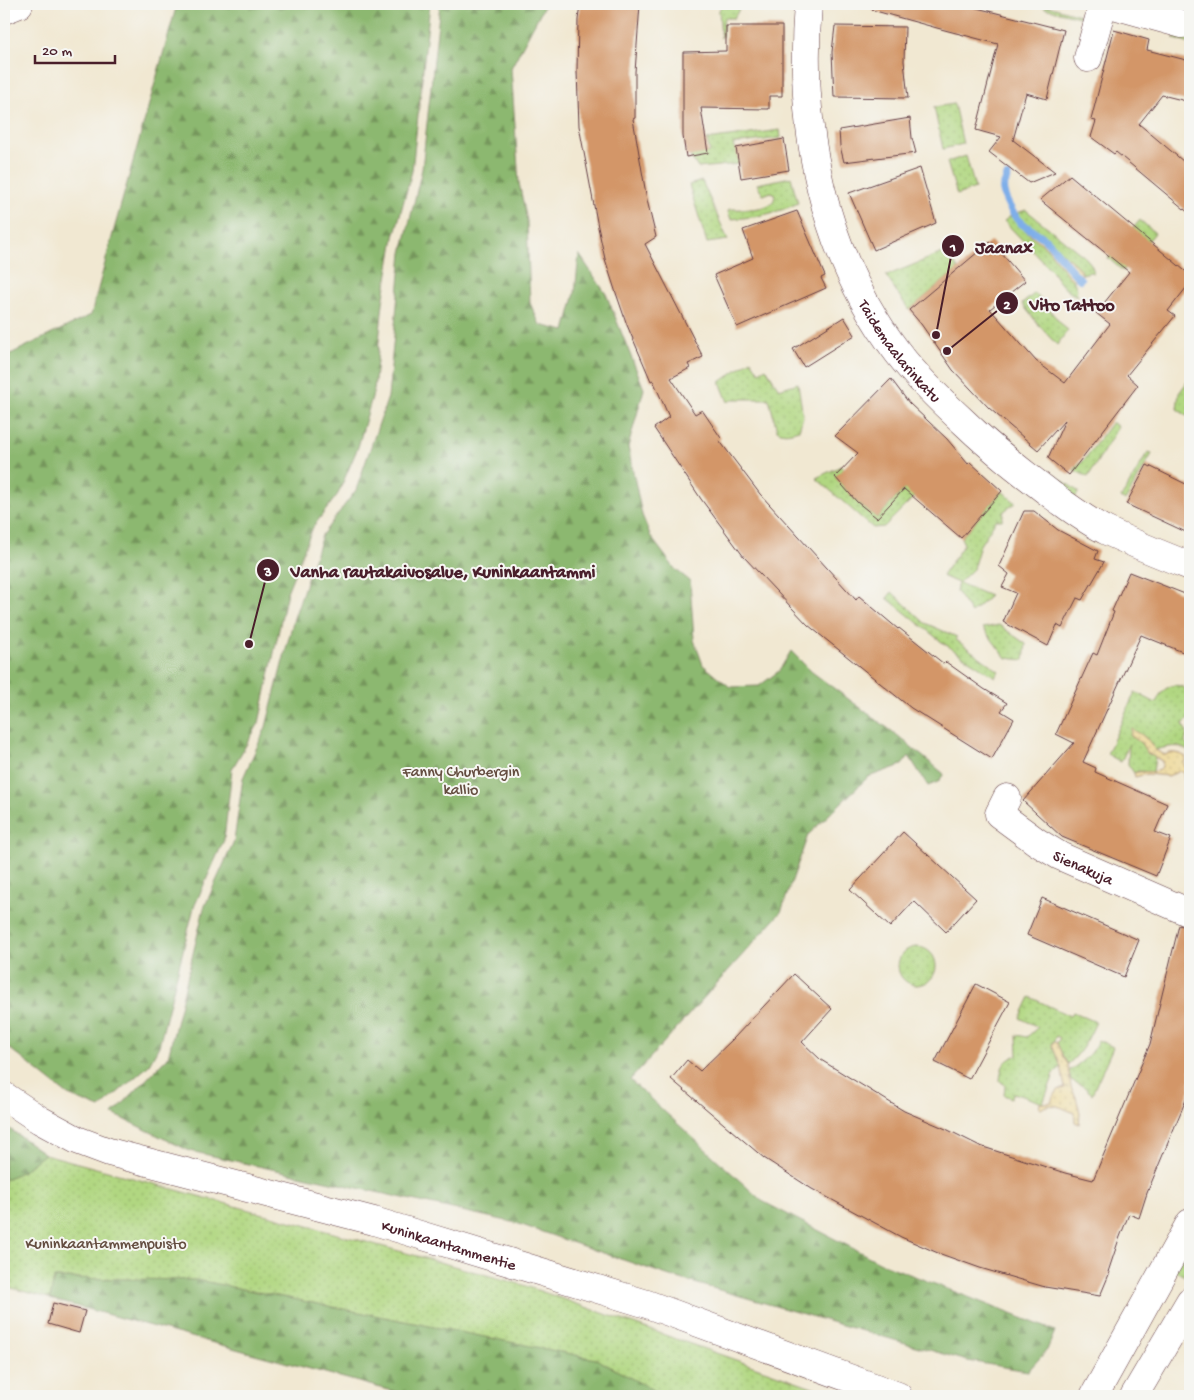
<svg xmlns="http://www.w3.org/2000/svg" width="1194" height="1400" viewBox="0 0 1194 1400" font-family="'Gochi Hand',sans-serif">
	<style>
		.green { fill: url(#green-dots); stroke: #7e7b56 }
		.forest { fill: url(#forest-firs); stroke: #6b6c4d }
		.sand { fill: url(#sand-dots); stroke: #9c7c64 }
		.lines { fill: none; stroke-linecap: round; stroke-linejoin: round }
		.stream { stroke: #7eaee9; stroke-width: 8 }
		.building { fill: #d39667 }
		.minor-casing { stroke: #633d44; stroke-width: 29 }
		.minor { stroke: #fff; stroke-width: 28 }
		.labels { text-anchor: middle; stroke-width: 4; stroke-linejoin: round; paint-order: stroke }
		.street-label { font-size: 16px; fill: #4a1f2b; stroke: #f6f6f2 }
		.park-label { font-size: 16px; fill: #644d40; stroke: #f6f6f2 }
		.leader { fill: none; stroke: #4a1f2b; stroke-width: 2 }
		.callout-dot { fill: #4a1f2b; stroke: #f6f6f2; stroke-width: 2 }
		.mark-label { font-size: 15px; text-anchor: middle; font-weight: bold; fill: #fff }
		.callout-label { font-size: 18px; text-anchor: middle; font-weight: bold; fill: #4a1f2b; stroke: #f6f6f2; stroke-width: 4; stroke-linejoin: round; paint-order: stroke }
	</style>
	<defs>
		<pattern id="green-dots" width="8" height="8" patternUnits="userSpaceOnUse" patternTransform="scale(1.25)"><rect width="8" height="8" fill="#b1d781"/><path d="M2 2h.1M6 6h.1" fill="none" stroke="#9ab870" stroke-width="1.8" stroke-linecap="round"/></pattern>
		<pattern id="forest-firs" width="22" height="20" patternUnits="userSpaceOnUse" patternTransform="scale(1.25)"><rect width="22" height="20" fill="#8cb86f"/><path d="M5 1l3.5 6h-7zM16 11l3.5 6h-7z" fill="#74955b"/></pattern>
		<pattern id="sand-dots" width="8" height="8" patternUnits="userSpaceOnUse" patternTransform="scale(1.25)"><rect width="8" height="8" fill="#eeda9e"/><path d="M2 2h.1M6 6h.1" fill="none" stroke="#cebb88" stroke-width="1.8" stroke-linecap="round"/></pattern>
	</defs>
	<rect width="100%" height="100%" fill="#f6f6f2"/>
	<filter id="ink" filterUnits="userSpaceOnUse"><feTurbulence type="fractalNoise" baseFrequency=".02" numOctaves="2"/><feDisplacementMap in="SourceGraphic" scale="10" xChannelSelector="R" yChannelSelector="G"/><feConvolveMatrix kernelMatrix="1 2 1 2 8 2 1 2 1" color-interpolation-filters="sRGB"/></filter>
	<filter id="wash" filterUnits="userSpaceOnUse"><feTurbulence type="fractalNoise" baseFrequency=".0096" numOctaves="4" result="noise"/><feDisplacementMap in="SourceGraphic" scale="20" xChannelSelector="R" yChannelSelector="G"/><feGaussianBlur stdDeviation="1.12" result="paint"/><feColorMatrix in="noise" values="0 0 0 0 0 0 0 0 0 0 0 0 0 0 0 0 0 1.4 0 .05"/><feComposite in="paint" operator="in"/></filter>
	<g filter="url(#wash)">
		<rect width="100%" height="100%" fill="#f1e8d2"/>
		<g class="green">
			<path d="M723,4H772L763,10L742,7L740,8L734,18H724L722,36L721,38L719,10Z"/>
			<path d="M1185,4H1190V44L1174,39Z"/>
			<path d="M1045,5L1083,16V18L1044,8Z"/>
			<path d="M954,104L963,144L943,149L934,107Z"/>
			<path d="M780,130L781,138L733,144L734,148H736L739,164L698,168L690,156L710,152L707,140Z"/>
			<path d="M966,156L975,188L957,195L947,162Z"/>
			<path d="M791,177L798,203C779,213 753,218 731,219L728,212L729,209C740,209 780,212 774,193L771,192L763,195L757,184Z"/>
			<path d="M702,181L728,240L707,243L689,185Z"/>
			<path d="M1026,210L1086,258L1091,264L1094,272L1093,273L1090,272L1082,274L1080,269L1058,249L1043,234L1025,222L1017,213Z"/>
			<path d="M1012,215C1022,229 1036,236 1047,248C1056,257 1062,268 1069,277L1073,280L1077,289L1076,293L1078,296C1066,293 1058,281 1052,271L1004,221Z"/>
			<path d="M1140,220L1155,233L1123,271L1108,258Z"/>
			<path d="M947,251L968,285L952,274L909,310L886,276Z"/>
			<path d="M1035,293L1064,327L1068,330L1057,345L1044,331L1022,304Z"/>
			<path d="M751,360L759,372L766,368L779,389L798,383L803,417L799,430C791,432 784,435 777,430L769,399H734L728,402L720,382Z"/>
			<path d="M1190,378V418L1177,409L1179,393Z"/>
			<path d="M1112,422L1118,427L1088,477L1074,470L1084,460Z"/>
			<path d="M1148,452L1152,454L1125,501L1121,498Z"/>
			<path d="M841,466L843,469L835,477L857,502L877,518L910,483L918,493L884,527L873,528L816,478Z"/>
			<path d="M1045,468L1079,492L1074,499L1044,484Z"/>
			<path d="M1002,491L1016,503L1004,511L1002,520H996L980,545L973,569L959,583L990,596L971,613L956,591L958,583L942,576L964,544L961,538Z"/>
			<path d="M892,592L925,623L957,637L955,639L999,671L995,677L943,643L887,598Z"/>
			<path d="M999,625L1026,644L1024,660L1006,658L983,628Z"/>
			<path d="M1174,685L1181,686L1190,692V718L1183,724L1187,733L1185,743L1190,748V753C1180,743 1167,747 1155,750L1149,741L1142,735L1133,737L1141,743L1147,753L1155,757L1153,772L1138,771L1134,773L1128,764L1129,744L1121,762L1107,754L1135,692L1156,703C1160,693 1164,688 1174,685Z"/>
			<circle cx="917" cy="966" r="19"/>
			<path d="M1030,997L1070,1016L1073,1012L1096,1022C1089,1037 1082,1053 1068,1064L1063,1057L1057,1043L1060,1038L1056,1036L1052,1045L1061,1067L1052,1075L1053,1077L1043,1103L1014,1093L1011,1098L1004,1095L1005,1085L1000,1081C1001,1066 1004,1060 1018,1055L1017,1035L1027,1037L1038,1027L1020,1018Z"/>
			<path d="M1098,1040L1113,1047L1092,1094L1083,1086L1071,1080L1069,1071C1082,1062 1092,1054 1098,1040Z"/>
			<path d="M4,1125L45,1154L523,1285L838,1396H411L4,1286Z"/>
			<path d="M1190,1241V1274L1188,1278L1174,1270Z"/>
		</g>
		<g class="forest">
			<path d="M177,4H430L412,171L394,237L383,303L374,390L358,447L338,494L313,527L287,592L259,723L232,769L224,840L194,907L159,1046L148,1066L100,1108L68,1095L4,1044V357L91,315L115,226Z"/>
			<path d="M440,4H545L511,68L519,183L527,221L530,303L540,325L565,331L575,293L579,254L606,294L644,389L628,447L642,515L651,537L675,569L690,581L694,640L703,665L730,687L759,686L779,671L791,651L812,672L897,735L944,774L938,782L928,786L909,756L902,765L868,777L808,835L781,912L630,1080L762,1201L881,1263L1055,1331L1047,1350L1028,1371L968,1361L670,1276L516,1223L190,1151L113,1114L168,1057L204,908L234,841L243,778L266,727L294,618L322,535L356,490L388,397L402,253L422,169Z"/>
			<path d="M4,1125L45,1154L23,1171L4,1180Z"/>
			<path d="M54,1278L197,1280L596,1359L664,1396H411L50,1299Z"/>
		</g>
		<g class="sand">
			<path d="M1017,213L1025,222L1043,234L1058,249L1080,269L1082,274L1080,279L1073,280L1069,277L1047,248L1027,232L1018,223L1012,215Z"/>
			<path d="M1132,729L1142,735L1149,741L1155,750L1165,755C1171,751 1179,753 1186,757L1184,765L1190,775V786L1186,790L1183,772L1180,771L1168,776L1147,774L1135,777L1134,773C1144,769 1165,777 1162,761L1147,753L1141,743L1130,735Z"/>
			<path d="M1053,1042L1057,1043L1063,1057L1068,1064L1071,1088L1076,1097L1080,1113L1079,1124L1075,1122L1074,1113C1063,1108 1051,1101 1041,1109L1039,1108L1040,1103H1050L1058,1090L1065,1088L1061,1067L1052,1045Z"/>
		</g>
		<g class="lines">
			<path class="stream" d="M1007,177C1006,181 1004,185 1003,188C1003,197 1014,217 1021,223C1029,229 1039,233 1047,241C1059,253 1067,268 1080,279"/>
		</g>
		<g id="blocks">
			<g class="building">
				<path d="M580,4H640L635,72V118L633,119L647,200L656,237L645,244L703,357L688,364L690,368L671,378L695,414L702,410L721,438L719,440L760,494L856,600L859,596L898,629L899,628L944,664L946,662L984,689L1007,703L1001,711L1014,719L992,759L911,708L808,625L744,557L701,499L654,428L669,417L653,380L651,381L627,325L615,290L605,259L598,227L579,126L577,71L578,20Z"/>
				<path d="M873,4H961L1064,30L1047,99L1026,93L1013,140L1055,172L1029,183L989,152L1001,137L976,130L998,44L937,28L872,10Z"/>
				<path d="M726,26H782V96H769V109L701,108L708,153L686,157L683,136V52L726,51Z"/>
				<path d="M835,26L905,27L904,61L908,98L834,97L832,52Z"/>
				<path d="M1114,30L1149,40L1147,50L1190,61V102L1162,95L1139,124L1190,167V214L1116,152L1114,154L1091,137L1096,121L1091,120Z"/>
				<path d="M910,118L912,138L916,153L844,162L840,146L839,130Z"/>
				<path d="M784,139L789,170L741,178L736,148Z"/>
				<path d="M920,168L936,223L874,250L849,193Z"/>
				<path d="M1070,175L1190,275V283L1168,311L1175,316L1127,375L1138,385L1069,475L1048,458L1065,420L1038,450L989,408L953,370L921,324L909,310L991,241L1025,281L990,309L1036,361L1065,383L1110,324L1096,313L1129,272L1040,200Z"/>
				<path d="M797,211L825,276L821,278L826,288L737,327L714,275L753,258L743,230Z"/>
				<path d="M844,317L855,335L804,367L793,349Z"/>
				<path d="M891,379L909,403L947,439L968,464L970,462L1002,491L961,538L904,489L877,518L857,502L835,477L858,453L835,436Z"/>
				<path d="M1147,465L1190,486V534L1126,504Z"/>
				<path d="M1024,511H1034L1058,530L1098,551L1095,559L1104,562L1082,600L1077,598L1062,628L1057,625L1048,646L1003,622L1016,593L1002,587L1009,574L999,566Z"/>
				<path d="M1129,572L1190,596V655L1141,635L1083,762L1096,768L1095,772L1167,804L1155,832L1171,838L1156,876L1062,837L1023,801L1074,743L1056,734L1093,653L1097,655L1114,612L1112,611Z"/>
				<path d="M903,832L976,899L946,932L914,901L890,927L850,890Z"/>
				<path d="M1042,898L1139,940L1124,977L1027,935Z"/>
				<path d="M1179,925L1190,928V1090L1147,1193L1139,1218L1129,1214L1118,1242L1108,1272H1110L1100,1296L1045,1287L980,1268L938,1253L901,1237L812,1189L764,1158L671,1079L687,1060L700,1071L734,1038L794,974L832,1009L802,1042L821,1060L904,1111L946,1129L980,1146L1065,1173L1093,1180L1150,1044Z"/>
				<path d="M976,984L1010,1002L969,1079L935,1062Z"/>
				<path d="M53,1303L85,1311L79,1333L48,1324Z"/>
			</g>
		</g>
	</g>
	<g filter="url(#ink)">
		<use href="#blocks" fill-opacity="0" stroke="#633d44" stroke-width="1"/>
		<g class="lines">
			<g class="minor-casing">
				<g id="minor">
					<path id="s1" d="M808,4C798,128 822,253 898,353C918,379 942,402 966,424C993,450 1023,473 1053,496C1070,508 1088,522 1107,531C1134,544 1162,555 1190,566"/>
					<path d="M1110,4L1182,24"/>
					<path d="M4,10L19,4"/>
					<path d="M1088,58L1103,4"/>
					<path id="s2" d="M1007,798L999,814L1037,842L1060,856L1190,913"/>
					<path id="s3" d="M4,1096L40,1120L77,1140L109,1152L374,1221L647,1304L898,1396"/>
					<path d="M1094,1396L1190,1223"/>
					<path d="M1134,1396L1190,1301"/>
				</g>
			</g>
			<use href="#minor" class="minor"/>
		</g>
	</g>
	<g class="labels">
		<g class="street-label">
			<text dy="6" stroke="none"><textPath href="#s1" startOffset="368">Taidemaalarinkatu</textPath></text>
			<text dy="6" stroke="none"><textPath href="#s2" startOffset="118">Sienakuja</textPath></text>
			<text dy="6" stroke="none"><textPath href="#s3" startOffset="472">Kuninkaantammentie</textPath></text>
		</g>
		<g class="park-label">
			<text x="461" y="776">Fanny Churbergin<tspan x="461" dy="18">kallio</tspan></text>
			<text x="106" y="1248">Kuninkaantammenpuisto</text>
		</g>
	</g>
	<path class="leader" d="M936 335L953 246M947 351L1007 303M249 644L268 570"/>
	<g class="callout-dot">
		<circle cx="936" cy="335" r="5"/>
		<circle cx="947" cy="351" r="5"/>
		<circle cx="249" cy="644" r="5"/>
		<circle cx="953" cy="246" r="12"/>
		<circle cx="1007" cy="303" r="12"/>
		<circle cx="268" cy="570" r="12"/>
	</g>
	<g class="mark-label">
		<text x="953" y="251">1</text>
		<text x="1007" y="309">2</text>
		<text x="268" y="576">3</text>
	</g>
	<g class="callout-label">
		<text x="1004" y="253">Jaanax</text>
		<text x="1072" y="310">Vito Tattoo</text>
		<text x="443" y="577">Vanha rautakaivosalue, Kuninkaantammi</text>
	</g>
	<rect width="1194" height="1400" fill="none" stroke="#f6f6f2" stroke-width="20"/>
	<path d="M35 55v8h80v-8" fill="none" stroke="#4a1f2b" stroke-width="2.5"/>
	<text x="42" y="55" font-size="15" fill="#4a1f2b" stroke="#f6f6f2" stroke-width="4" paint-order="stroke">20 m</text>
</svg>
